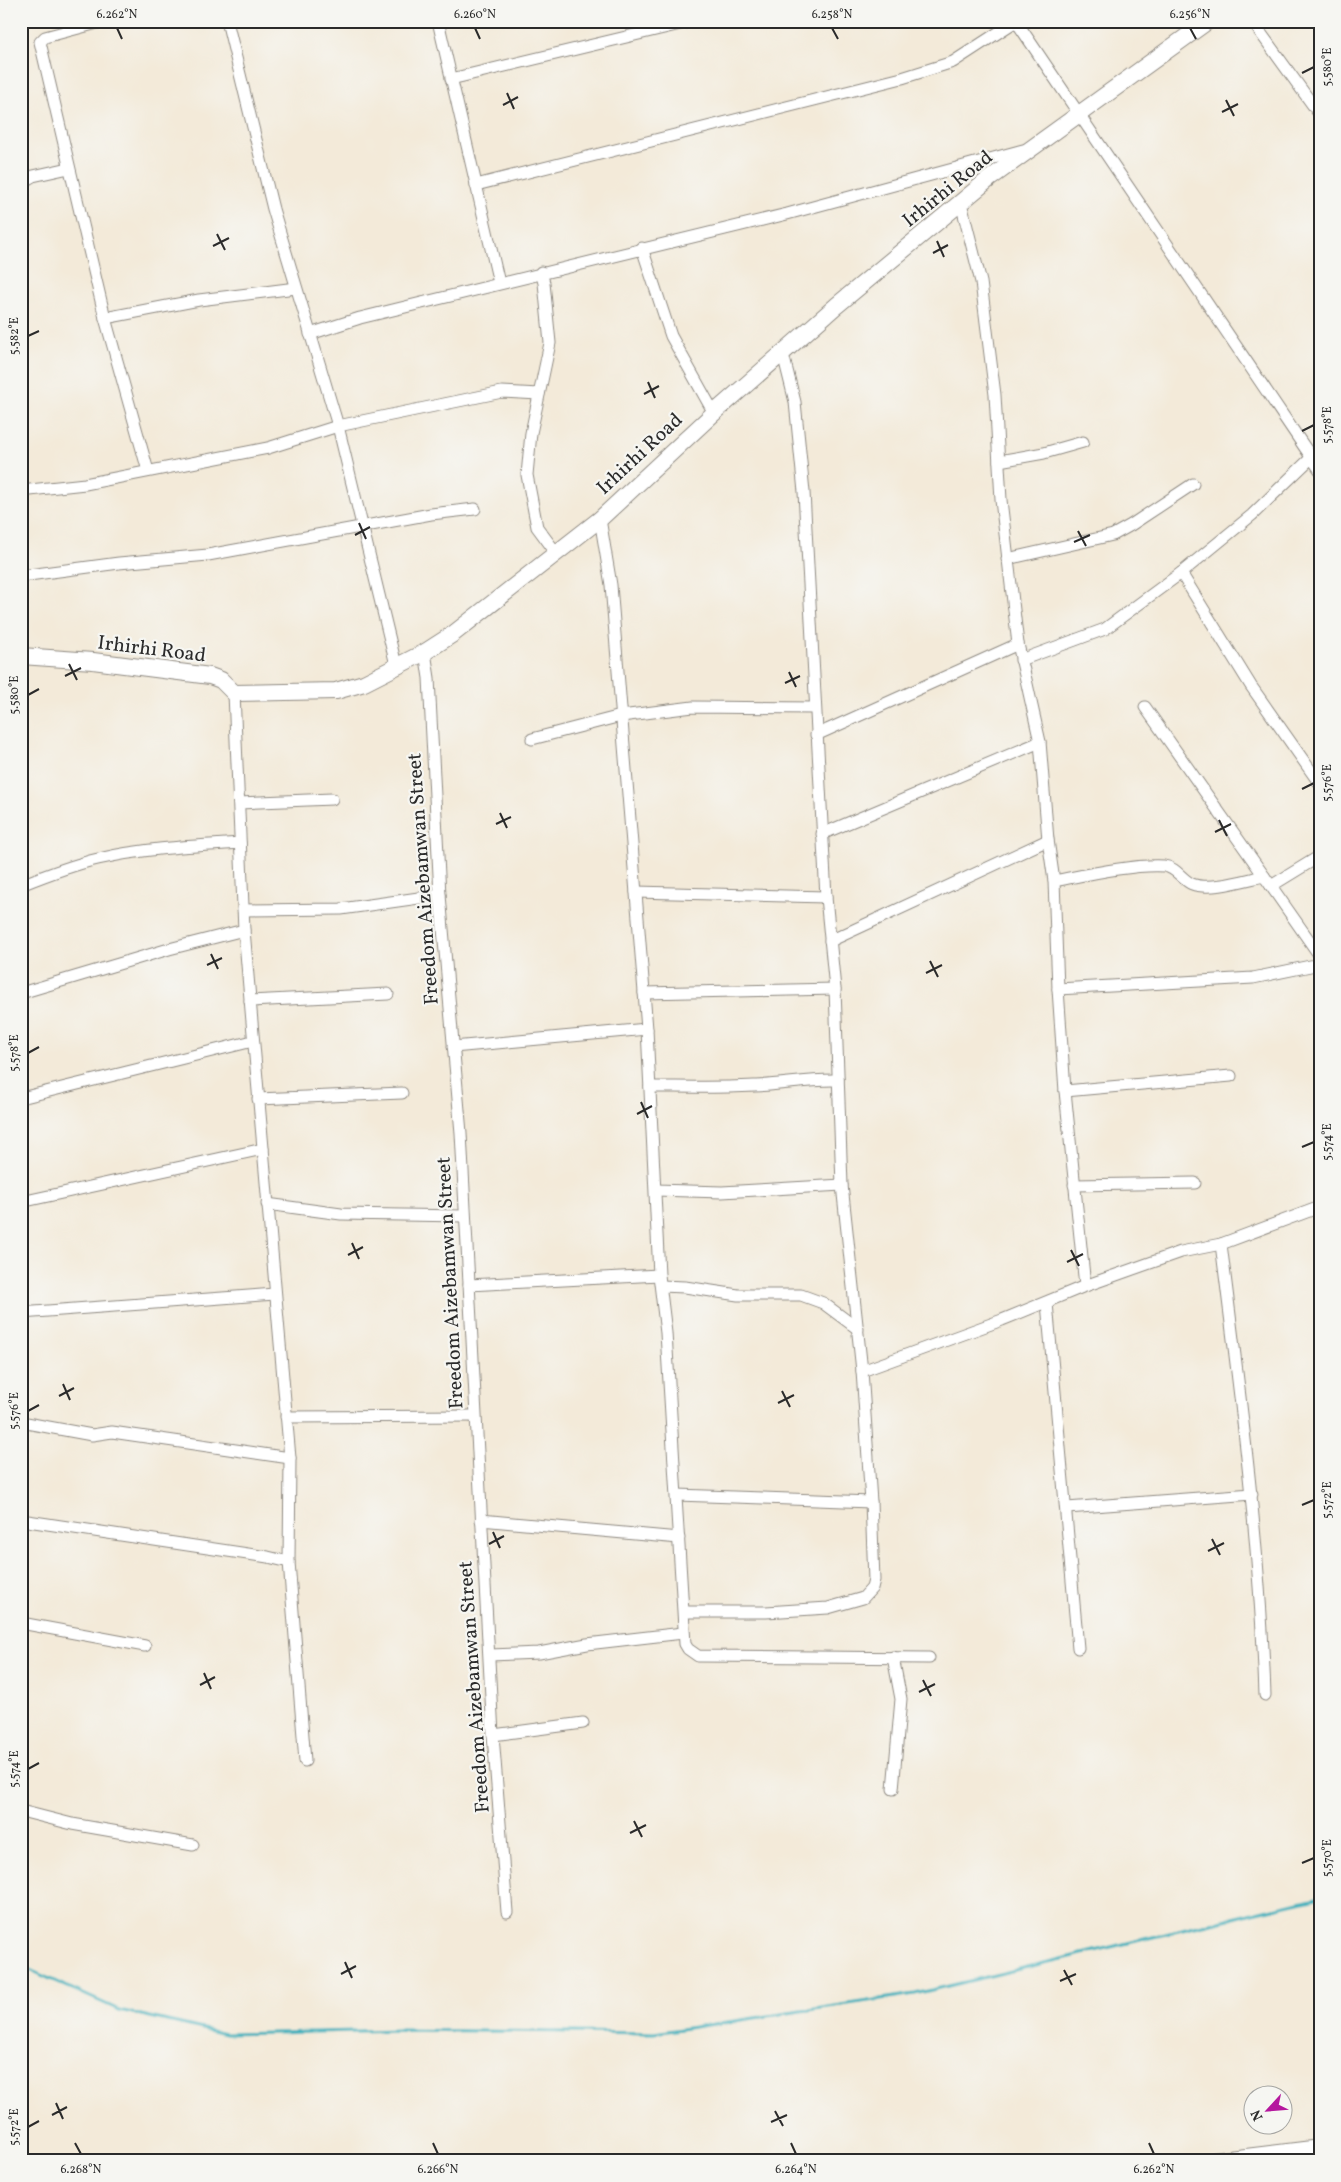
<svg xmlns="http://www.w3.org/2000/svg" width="1341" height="2182" viewBox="0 0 1341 2182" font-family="Vollkorn,serif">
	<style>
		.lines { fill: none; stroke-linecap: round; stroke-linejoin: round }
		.stream { stroke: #42b1bd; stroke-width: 3 }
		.street-casing { stroke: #8f8a82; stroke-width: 13 }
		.secondary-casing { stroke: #8f8a82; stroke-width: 18 }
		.street { stroke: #fff; stroke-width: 11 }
		.secondary { stroke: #fff; stroke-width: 16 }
		.ticks { fill: none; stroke: #2b2b2b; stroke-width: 2 }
		.labels { text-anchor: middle; stroke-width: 4.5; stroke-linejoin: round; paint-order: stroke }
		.street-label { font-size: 20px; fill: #2b2b2b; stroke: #f6f6f2 }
		.neatline { fill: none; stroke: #2b2b2b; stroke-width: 2 }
		.ticks-label { font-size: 12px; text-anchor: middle; fill: #2b2b2b }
	</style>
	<rect width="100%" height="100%" fill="#f6f6f2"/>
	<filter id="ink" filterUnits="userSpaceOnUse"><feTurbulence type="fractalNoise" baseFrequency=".02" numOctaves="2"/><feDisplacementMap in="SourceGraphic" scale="10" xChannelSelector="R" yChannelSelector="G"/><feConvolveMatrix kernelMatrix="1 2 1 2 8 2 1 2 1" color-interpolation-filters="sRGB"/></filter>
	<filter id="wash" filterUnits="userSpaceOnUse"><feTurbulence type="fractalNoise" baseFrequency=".0096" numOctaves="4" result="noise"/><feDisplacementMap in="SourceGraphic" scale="20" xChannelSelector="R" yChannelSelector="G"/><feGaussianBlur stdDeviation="1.12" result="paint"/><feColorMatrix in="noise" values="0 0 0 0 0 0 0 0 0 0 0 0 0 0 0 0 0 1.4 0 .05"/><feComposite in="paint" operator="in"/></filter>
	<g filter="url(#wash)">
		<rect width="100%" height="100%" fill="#f3ead9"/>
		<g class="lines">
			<path class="stream" d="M21,1966L119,2010L225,2034L400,2030L654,2033L915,1994L1320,1897"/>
		</g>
	</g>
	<g filter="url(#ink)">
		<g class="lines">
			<g class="street-casing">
				<g id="street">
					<path d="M105,21L45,37L40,42L105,318L148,471"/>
					<path d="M227,21L273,209L338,426L396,665"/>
					<path d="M438,21L499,283"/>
					<path d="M1016,21L1320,470"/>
					<path d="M1252,21L1320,115"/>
					<path d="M451,79L693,21"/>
					<path d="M21,183L33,176L69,168"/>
					<path d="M476,185L902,78L953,62L1016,21"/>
					<path d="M961,203L981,282L995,395L1001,500L1018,644L1040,742L1048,840L1054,881L1058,989L1065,1091L1085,1286"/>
					<path d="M642,248L671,336L714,413"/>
					<path d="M541,272L544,283L550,343L531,433L527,475L537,527L557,554"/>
					<path d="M105,318L199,300L296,288"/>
					<path d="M310,334L360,318L787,214L1023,150"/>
					<path d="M999,461L1044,453L1083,442"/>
					<path d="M21,491L85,484L268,448L338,426L502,392L539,394"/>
					<path d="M600,519L611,585L647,1029L659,1275L666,1333L685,1644L688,1649L698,1656L929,1658"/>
					<path d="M1007,559L1113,535L1131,525L1193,484"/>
					<path d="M1181,573L1251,686L1320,784"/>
					<path d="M21,576L119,563L208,555L431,514L475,509"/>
					<path d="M425,652L429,678L440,895L461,1133L493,1735L507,1912"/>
					<path d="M1021,660L1105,629L1181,573L1252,515L1311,458"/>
					<path d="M234,693L244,930L290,1458L289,1562L305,1761"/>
					<path d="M1145,707L1264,876"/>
					<path d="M816,735L1018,644"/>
					<path d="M532,739L621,716L693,707L815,708"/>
					<path d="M239,803L332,799"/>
					<path d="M822,834L1040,742"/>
					<path d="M1054,881C1085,875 1133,864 1164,866C1176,867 1182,880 1192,884C1210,891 1245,880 1264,876L1320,956"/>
					<path d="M21,885C46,875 72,865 98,859C145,848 193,846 240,843"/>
					<path d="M1271,886L1320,856"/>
					<path d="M636,892L826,897"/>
					<path d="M243,910L341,909L440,895"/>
					<path d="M830,941L1048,840"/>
					<path d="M1058,989L1253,978L1320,964"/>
					<path d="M21,993L169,949L244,930"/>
					<path d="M644,993L835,989"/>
					<path d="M250,1001L388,994"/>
					<path d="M453,1047L647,1029"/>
					<path d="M650,1087C684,1087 719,1088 754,1086C782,1085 810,1079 838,1080"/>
					<path d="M1065,1091L1231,1076"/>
					<path d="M21,1098L253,1041"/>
					<path d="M258,1099L402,1093"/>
					<path d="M1074,1185L1195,1183"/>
					<path d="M656,1190L722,1192L842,1185"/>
					<path d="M21,1202L263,1149"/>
					<path d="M267,1204L341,1214L464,1216"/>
					<path d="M1221,1244C1240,1394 1260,1544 1265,1695"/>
					<path d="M469,1285L659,1275"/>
					<path d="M661,1286L685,1287L738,1295H801L823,1303L858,1329"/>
					<path d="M1047,1303L1078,1648"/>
					<path d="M21,1313L275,1294"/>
					<path d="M862,1371L1002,1320L1085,1286L1181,1252L1221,1244L1320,1207"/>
					<path d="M286,1417L475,1416"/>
					<path d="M21,1422L92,1435L112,1432L290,1458"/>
					<path d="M677,1495L871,1502"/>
					<path d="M1067,1508L1252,1494"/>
					<path d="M21,1520L268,1557L289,1562"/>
					<path d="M481,1520L679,1538"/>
					<path d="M684,1612H766L828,1608L863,1598L872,1588L874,1580L871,1502L862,1371L842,1185L835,989L826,897L804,492L795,402L783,354"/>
					<path d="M21,1623L145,1646"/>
					<path d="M490,1655L539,1653L587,1644L683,1633"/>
					<path d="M493,1735L583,1723"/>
					<path d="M893,1789L901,1699L893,1657"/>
					<path d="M21,1811L72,1824L193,1845"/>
				</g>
			</g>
			<g class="secondary-casing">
				<g id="secondary">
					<path d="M21,656L93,661L210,676L221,680L234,693L336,691L364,683L425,652L453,634L600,519L714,413L836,306L989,179L1208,21"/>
					<path d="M1213,2161L1320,2148"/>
				</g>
			</g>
			<use href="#street" class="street"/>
			<use href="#secondary" class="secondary"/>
		</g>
	</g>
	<path class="ticks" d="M117,28L122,39M475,28L480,39M832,28L838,39M1190,28L1196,39M1302,73L1314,67M507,93L514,109M1226,100L1234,116M503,105L518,97M1222,112L1238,104M217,234L225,250M937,241L944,257M213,246L229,238M933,253L948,245M28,336L39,331M648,382L655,398M644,394L659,386M1302,431L1314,425M359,523L366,539M1078,531L1086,546M355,535L370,527M1074,542L1090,535M69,664L77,680M789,672L796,687M65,676L81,668M785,683L800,676M28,695L39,689M1302,789L1314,783M500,813L507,828M1219,820L1227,836M496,824L511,817M1215,832L1231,824M211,954L218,969M930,961L938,977M207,965L222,958M926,973L942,965M28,1053L39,1047M641,1102L648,1118M637,1114L652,1106M1302,1147L1314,1142M352,1243L359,1259M1071,1250L1079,1266M348,1255L363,1247M1067,1262L1083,1254M63,1384L70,1400M782,1391L790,1407M59,1396L74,1388M778,1403L794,1395M28,1411L39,1405M1302,1505L1314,1500M493,1532L500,1548M1212,1539L1220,1555M489,1544L504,1536M1208,1551L1224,1543M204,1673L211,1689M923,1680L931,1696M200,1685L215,1677M919,1692L935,1684M28,1769L39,1763M634,1821L642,1837M630,1833L646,1825M1302,1863L1314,1858M345,1962L352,1978M1064,1970L1072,1985M341,1974L356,1966M1060,1981L1076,1974M56,2103L63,2119M775,2111L783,2126M52,2115L67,2107M771,2122L787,2115M28,2127L39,2121M75,2143L81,2154M433,2143L438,2154M791,2143L796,2154M1149,2143L1154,2154"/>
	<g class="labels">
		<g class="street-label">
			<text transform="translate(947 188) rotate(-39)" y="7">Irhirhi Road</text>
			<text transform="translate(639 453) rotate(-43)" y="7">Irhirhi Road</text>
			<text transform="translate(152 648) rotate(7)" y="7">Irhirhi Road</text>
			<text transform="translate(422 879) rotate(-94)" y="7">Freedom Aizebamwan Street</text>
			<text transform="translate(449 1283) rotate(-93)" y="7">Freedom Aizebamwan Street</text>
			<text transform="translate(473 1687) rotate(-94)" y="7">Freedom Aizebamwan Street</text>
		</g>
	</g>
	<rect width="1341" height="2182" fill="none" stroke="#f6f6f2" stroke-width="55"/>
	<g transform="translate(1268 2110) rotate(244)"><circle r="24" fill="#f6f6f2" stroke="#a5a5a2"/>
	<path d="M0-4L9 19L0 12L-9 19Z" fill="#b5179e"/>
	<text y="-8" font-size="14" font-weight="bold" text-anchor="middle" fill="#2b2b2b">N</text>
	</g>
	<rect x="28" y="28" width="1286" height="2126" class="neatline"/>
	<g class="ticks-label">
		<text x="117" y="18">6.262°N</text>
		<text x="475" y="18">6.260°N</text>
		<text x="832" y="18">6.258°N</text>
		<text x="1190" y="18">6.256°N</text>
		<text transform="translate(1327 67) rotate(-90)" y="4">5.580°E</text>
		<text transform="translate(14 336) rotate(-90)" y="4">5.582°E</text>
		<text transform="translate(1327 425) rotate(-90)" y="4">5.578°E</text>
		<text transform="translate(14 695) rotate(-90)" y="4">5.580°E</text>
		<text transform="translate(1327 783) rotate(-90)" y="4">5.576°E</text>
		<text transform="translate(14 1053) rotate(-90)" y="4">5.578°E</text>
		<text transform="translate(1327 1142) rotate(-90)" y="4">5.574°E</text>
		<text transform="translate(14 1411) rotate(-90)" y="4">5.576°E</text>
		<text transform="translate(1327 1500) rotate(-90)" y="4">5.572°E</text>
		<text transform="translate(14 1769) rotate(-90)" y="4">5.574°E</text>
		<text transform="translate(1327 1858) rotate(-90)" y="4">5.570°E</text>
		<text transform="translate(14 2127) rotate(-90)" y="4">5.572°E</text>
		<text x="81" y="2173">6.268°N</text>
		<text x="438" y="2173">6.266°N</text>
		<text x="796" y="2173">6.264°N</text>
		<text x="1154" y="2173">6.262°N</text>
	</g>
</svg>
